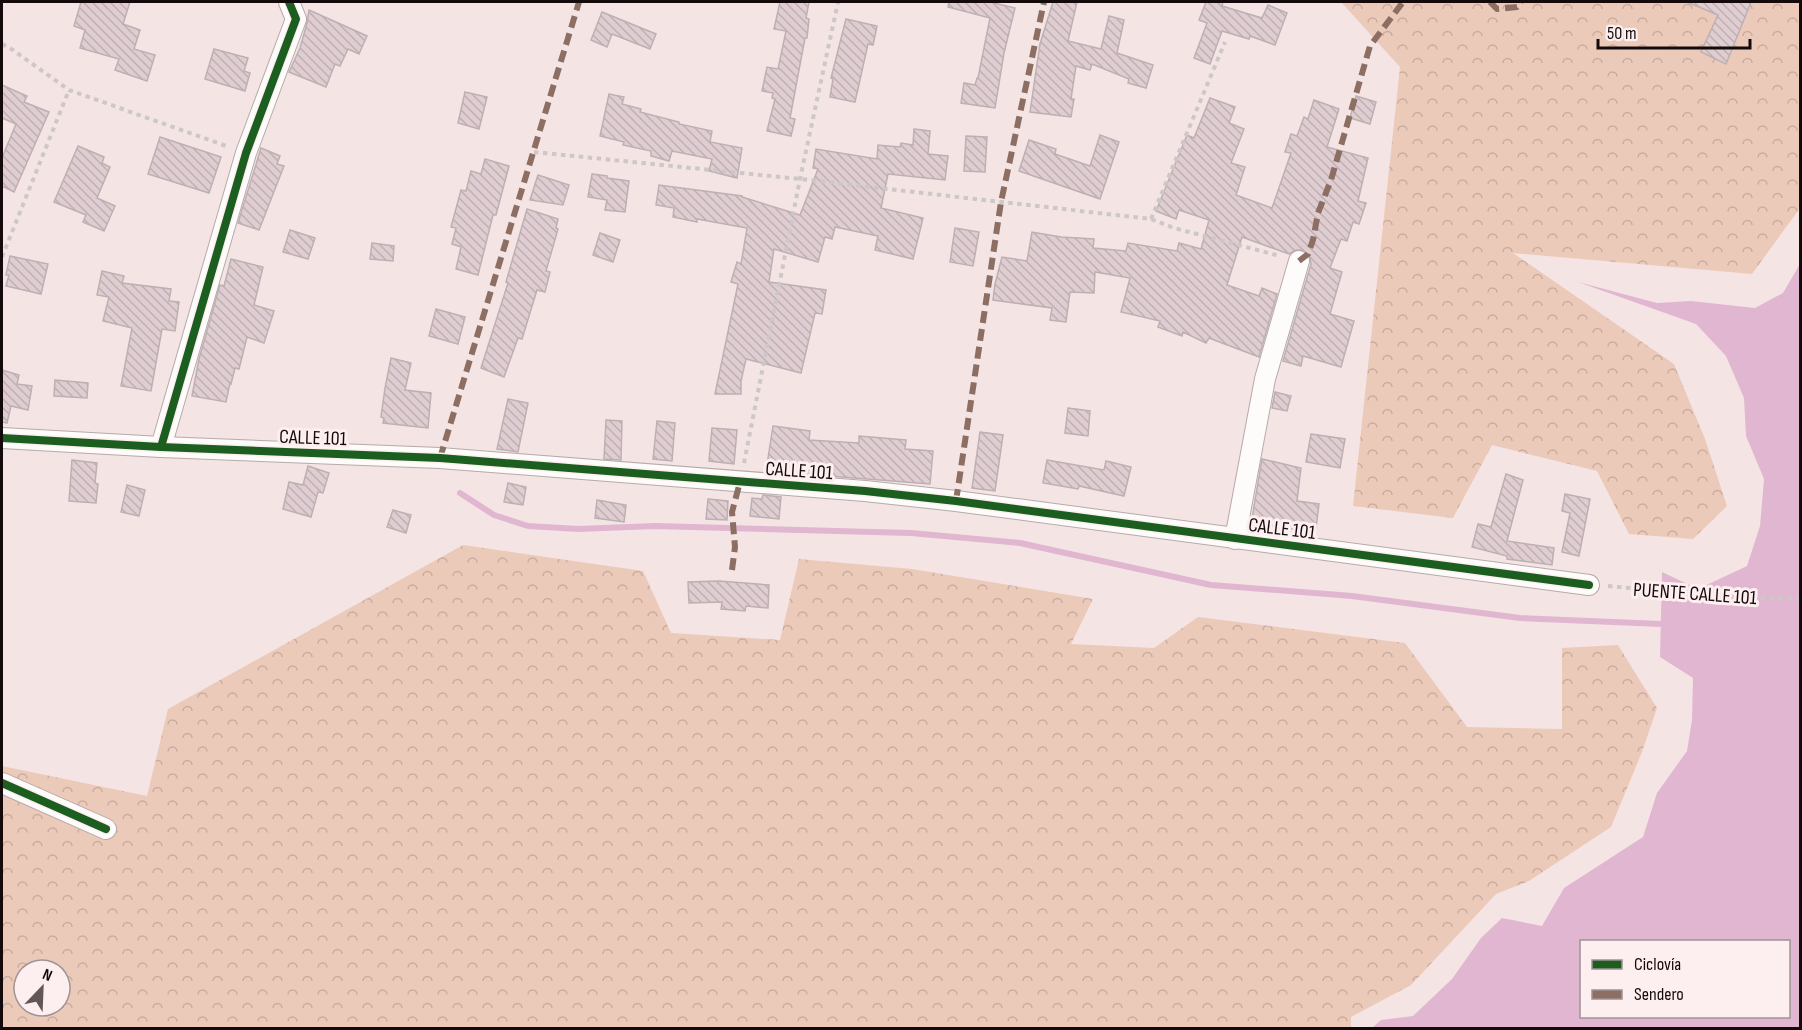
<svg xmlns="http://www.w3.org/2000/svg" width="1802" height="1030" viewBox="0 0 1802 1030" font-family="'Sofia Sans Condensed',sans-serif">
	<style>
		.forest { fill: url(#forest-crowns); fill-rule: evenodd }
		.water { fill: #e1b6d1; fill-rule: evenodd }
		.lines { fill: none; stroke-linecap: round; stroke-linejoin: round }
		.stream { stroke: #e1b6d1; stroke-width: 6 }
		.building { fill: url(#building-back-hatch); stroke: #bdb0b2; stroke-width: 1.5 }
		.minor-casing { stroke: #b7aaaa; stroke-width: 22 }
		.path { stroke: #cdc7c8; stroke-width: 4; stroke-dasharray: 4.5 4.5; stroke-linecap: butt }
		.minor { stroke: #fefbfb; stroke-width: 20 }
		.quiet { stroke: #8d6e63; stroke-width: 6; stroke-dasharray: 12 6; stroke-linecap: butt }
		.cycleway-casing { stroke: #fdeff0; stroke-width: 11 }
		.cycleway { stroke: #1b5e20; stroke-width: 8 }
		.labels { text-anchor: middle; stroke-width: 6; stroke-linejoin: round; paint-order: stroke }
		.street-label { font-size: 20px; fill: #140a0b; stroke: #fdeff0 }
	</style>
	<defs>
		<pattern id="forest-crowns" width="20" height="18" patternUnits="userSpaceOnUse" patternTransform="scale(1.5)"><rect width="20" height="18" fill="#eccaba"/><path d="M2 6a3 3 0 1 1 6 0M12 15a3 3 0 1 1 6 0" fill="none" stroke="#caac9f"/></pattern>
		<pattern id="building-back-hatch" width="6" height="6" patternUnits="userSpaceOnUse" patternTransform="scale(1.5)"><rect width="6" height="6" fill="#e0cdd2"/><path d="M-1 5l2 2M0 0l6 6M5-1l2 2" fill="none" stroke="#bfafb3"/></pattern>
	</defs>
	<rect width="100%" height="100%" fill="#f5e4e4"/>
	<g class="forest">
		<path d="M1341,2H1800V208L1752,274L1513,253L1674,364L1705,439L1727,506L1693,539L1629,534L1597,471L1492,445L1453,518L1353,506L1400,67Z"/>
		<path d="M463,545L643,571L671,633L780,640L799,559L912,569L1093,599L1071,644L1154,648L1198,617L1405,643L1467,727L1562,729V648L1618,645L1657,708L1642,752L1611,827L1529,881L1496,894L1411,985L1351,1017V1028H2V766L147,796L168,709ZM24,970H60V1006H24Z"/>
	</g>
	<path class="water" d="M1800,264V1028H1372L1381,1020L1413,1016L1452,979L1481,938L1502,918L1542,926L1564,888L1643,837L1657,793L1687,751L1692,720L1693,678L1660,657L1662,572L1698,589L1747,566L1760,526L1764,479L1746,436L1744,398L1726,356L1696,324L1578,282L1657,303L1691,301L1755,308L1783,293ZM1582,942H1788V1016H1582Z"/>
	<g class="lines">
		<path class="stream" d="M460,493L494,515L528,526L578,529L655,526L911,533L1020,543L1211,585L1352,596L1520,618L1661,624"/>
	</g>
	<g class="building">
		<path d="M81,2H130L123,24L140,30L134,49L155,55L147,81L115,70L119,59L80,48L85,30L74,26Z"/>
		<path d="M780,2H809L806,18L809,19L807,38H805L790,118L795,119L791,136L767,131L775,99L772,98L773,93L762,91L767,67L778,69L786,31L774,29Z"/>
		<path d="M949,2H990L1015,8L1004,53L995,108L961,103L964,83L975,85L977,78H978L990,18L948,7Z"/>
		<path d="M1053,2H1077L1068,41L1101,49L1109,16L1124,20L1117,53L1153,65L1146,88L1128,83L1129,79L1092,64L1090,70L1076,66L1071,99H1074L1071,117L1030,112L1040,44Z"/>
		<path d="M1206,2H1223L1222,6L1262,18L1268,5L1287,13L1275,45L1250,36L1249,39L1222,31L1210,64L1194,58L1207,23L1199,20Z"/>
		<path d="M1687,2H1751L1726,64L1701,52L1718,15Z"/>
		<path d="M309,10L367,36L359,54L348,49L340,66L335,64L326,87L289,72L300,48L307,23Z"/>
		<path d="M602,12L656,34L650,49L612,34L607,47L591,40Z"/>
		<path d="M846,19L877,26L873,45L868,44L855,102L830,97L833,79L831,78Z"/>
		<path d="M214,49L248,58L244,71L250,73L245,91L205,79Z"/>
		<path d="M2,85L27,96L24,102L49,112L14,192L2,186V158L16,124L2,118Z"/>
		<path d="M465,92L487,97L479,129L458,123Z"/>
		<path d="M609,94L624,97L622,104L641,109L640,112L679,122V124L712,131L710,142L742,148L737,178L709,171L712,159L672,151L669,161L651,156V151L623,145L624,142L600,136Z"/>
		<path d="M1356,96L1376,102L1370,124L1350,118Z"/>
		<path d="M1210,98L1235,107L1229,123L1244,129L1231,163L1245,167L1236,195L1272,208L1291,153L1285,152L1291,134L1297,136L1304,117L1308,119L1314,100L1339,109L1327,147L1368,158L1358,201L1366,203L1359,224L1353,222L1347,241L1341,239L1330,268L1342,272L1330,314L1354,321L1341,367L1303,356L1301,366L1283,361L1311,264L1310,258L1303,250H1296L1289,254L1242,237L1227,285L1259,296L1262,288L1277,294L1259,357L1209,338L1206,343L1183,332L1182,336L1158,327L1160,321L1121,312L1130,278L1095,272L1094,293L1070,292L1066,322L1050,320L1052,308L993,300L995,284L1002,257L1027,261L1032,232L1061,237L1094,239L1093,248L1126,251L1128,243L1177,251L1179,243L1201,249L1209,220L1179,210L1176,219L1156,211L1187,135L1194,138Z"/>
		<path d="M914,129L930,131L928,154L948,156L945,180L888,174L881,208L923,218L913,259L875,250L878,236L835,227L832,239L825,237L818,262L774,249L769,282L826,290L822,314L815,313L801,373L746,359L741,381V394H715L738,284L731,282L737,262L741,264L747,228L697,219V222L673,217L674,208L656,205L659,185L742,196V197L800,215L818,169L813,168L816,149L877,159L878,145L900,147L901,143L913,145Z"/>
		<path d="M1100,135L1119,142L1100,199L1019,171L1029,140L1056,149L1055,154L1090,166Z"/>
		<path d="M966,136L987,137L985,172L964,171Z"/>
		<path d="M160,137L221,157L209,193L148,174Z"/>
		<path d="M78,146L104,157L102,163L110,167L97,198L115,206L104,231L83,222L86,215L54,202Z"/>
		<path d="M261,148L280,156L277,164L284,166L259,230L238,223Z"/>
		<path d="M485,159L509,166L496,215H493L478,275L456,269L461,247L452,244L456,228L451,227L461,190L466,191L471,171L481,174Z"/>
		<path d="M592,174L607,176V178L629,181L625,212L605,210L607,200L588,197Z"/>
		<path d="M538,175L569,185L563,205L530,200Z"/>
		<path d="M527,209L558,219L556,228L558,229L546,271L550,272L545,292L537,290L522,339L518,338L504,377L481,368L508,283L506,282Z"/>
		<path d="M955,228L979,232L973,266L950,262Z"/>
		<path d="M290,230L315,238L308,259L283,252Z"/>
		<path d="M600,233L620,240L613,262L593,255Z"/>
		<path d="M372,243L394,246L393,261L370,259Z"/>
		<path d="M10,256L48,264L41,294L6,286L9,275H6Z"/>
		<path d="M231,259L263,267L254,305L274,311L264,343L247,337L239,369L235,368L231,384L230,383L226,402L192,396L199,359L220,285L224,286Z"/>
		<path d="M102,271L124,276L122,283L171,289L169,301L179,302L175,331L162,329L151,391L121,386L132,328L103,321L109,297L97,295Z"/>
		<path d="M436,309L465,317L458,344L429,336Z"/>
		<path d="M391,358L411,363L405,390L431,393L428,428L383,423L384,418L381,417L385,388Z"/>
		<path d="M2,370L19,375L17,384L32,386L28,410L11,406L7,423L2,422Z"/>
		<path d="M55,380L88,383L87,398L54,396Z"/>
		<path d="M1275,392L1291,396L1287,411L1272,408Z"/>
		<path d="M508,399L528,403L518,452L497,449Z"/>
		<path d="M1068,408L1090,411L1088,436L1065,433Z"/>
		<path d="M606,420L622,421L621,460L604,459Z"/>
		<path d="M657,421L675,423L672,461L653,459Z"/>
		<path d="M773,426L810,431L809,440L859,443V436L906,440L905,449L933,451L930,484L766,471Z"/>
		<path d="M712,428L737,430L734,464L709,461Z"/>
		<path d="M980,432L1003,435L995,491L972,488Z"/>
		<path d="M1311,434L1345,439L1340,468L1306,462Z"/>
		<path d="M1262,459L1301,468L1297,501L1319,504L1316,528L1294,525L1293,529L1251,524Z"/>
		<path d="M72,460L97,463L95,483L98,484L96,503L69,501Z"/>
		<path d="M1047,460L1104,470L1106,461L1131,467L1124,496L1079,486L1078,489L1043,483Z"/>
		<path d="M308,466L329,473L323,493L318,492L311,517L283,509L289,482L303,485Z"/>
		<path d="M1506,474L1523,480L1507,541L1554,548L1552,565L1507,559V556L1472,547L1478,524L1491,527Z"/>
		<path d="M508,483L526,487L523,505L504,502Z"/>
		<path d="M127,485L145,490L139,516L121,512Z"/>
		<path d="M1565,494L1590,499L1579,556L1562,552L1570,513L1562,511Z"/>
		<path d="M763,495L781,497L779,519L750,516L752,498L762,499Z"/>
		<path d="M708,499L728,501L727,520L706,519Z"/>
		<path d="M597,500L626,505L624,522L595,518Z"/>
		<path d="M393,510L411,515L406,533L387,527Z"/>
		<path d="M719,581L769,585L768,608L746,606L745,611L721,609L722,602L689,603L688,582Z"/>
	</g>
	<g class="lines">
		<g class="minor-casing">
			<g id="minor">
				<path d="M2,438L161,447L440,458L865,491L956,501L1589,585"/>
				<path d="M161,447L246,153L296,19L289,2"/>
				<path d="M1235,539L1265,379L1299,261"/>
				<path d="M2,783L106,829"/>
			</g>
		</g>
		<g class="path">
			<path d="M2,44L10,48L69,90L229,147"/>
			<path d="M534,152L800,179L1151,219L1174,228L1280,256"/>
			<path d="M1151,219L1225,42"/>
			<path d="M2,257L69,90"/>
			<path d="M744,463L800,179L838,2"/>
			<path d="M1608,586L1725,597L1800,598"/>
		</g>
		<use href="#minor" class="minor"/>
		<g class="quiet">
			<path d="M1490,2L1497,9L1517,7L1521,2"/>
			<path d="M1299,261L1308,254L1313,240L1318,213L1331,180L1370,46L1403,2"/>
			<path d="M440,458L579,2"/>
			<path d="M956,501L1001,202L1044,2"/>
			<path d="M732,570L735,547L732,512L740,482"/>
		</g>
		<g class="cycleway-casing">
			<g id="cycleway">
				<path d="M2,438L161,447L440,458L865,491L956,501L1589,585"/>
				<path d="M161,447L246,153L296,19L289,2"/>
				<path d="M2,783L106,829"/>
			</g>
		</g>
		<use href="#cycleway" class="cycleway"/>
	</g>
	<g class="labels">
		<g class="street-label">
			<text transform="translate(313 437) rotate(2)" y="7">CALLE 101</text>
			<text transform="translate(799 470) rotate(4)" y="7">CALLE 101</text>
			<text transform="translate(1282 528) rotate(7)" y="7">CALLE 101</text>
			<text transform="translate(1695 593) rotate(4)" y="7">PUENTE CALLE 101</text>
		</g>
	</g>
	<rect width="1802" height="1030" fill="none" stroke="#140a0b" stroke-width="6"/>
	<rect x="1580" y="940" width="210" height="78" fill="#fdeff0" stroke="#a09394" stroke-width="1.5"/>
	<rect x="1592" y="960" width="30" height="9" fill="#1b5e20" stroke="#a09394" stroke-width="1.5"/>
	<text x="1634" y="970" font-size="18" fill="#140a0b">Ciclovía</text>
	<rect x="1592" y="990" width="30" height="9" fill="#8d6e63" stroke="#a09394" stroke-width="1.5"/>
	<text x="1634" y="1000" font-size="18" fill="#140a0b">Sendero</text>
	<g transform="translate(42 988) rotate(23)"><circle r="28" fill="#fdeff0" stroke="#a09394" stroke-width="1.5"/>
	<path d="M0-4.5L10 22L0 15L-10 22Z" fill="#635657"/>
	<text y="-9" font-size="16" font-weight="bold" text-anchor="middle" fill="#140a0b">N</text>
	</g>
	<path d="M1598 39v9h152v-9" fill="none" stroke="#140a0b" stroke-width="3"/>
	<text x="1607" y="39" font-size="18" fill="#140a0b" stroke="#fdeff0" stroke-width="4.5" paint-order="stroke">50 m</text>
</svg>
